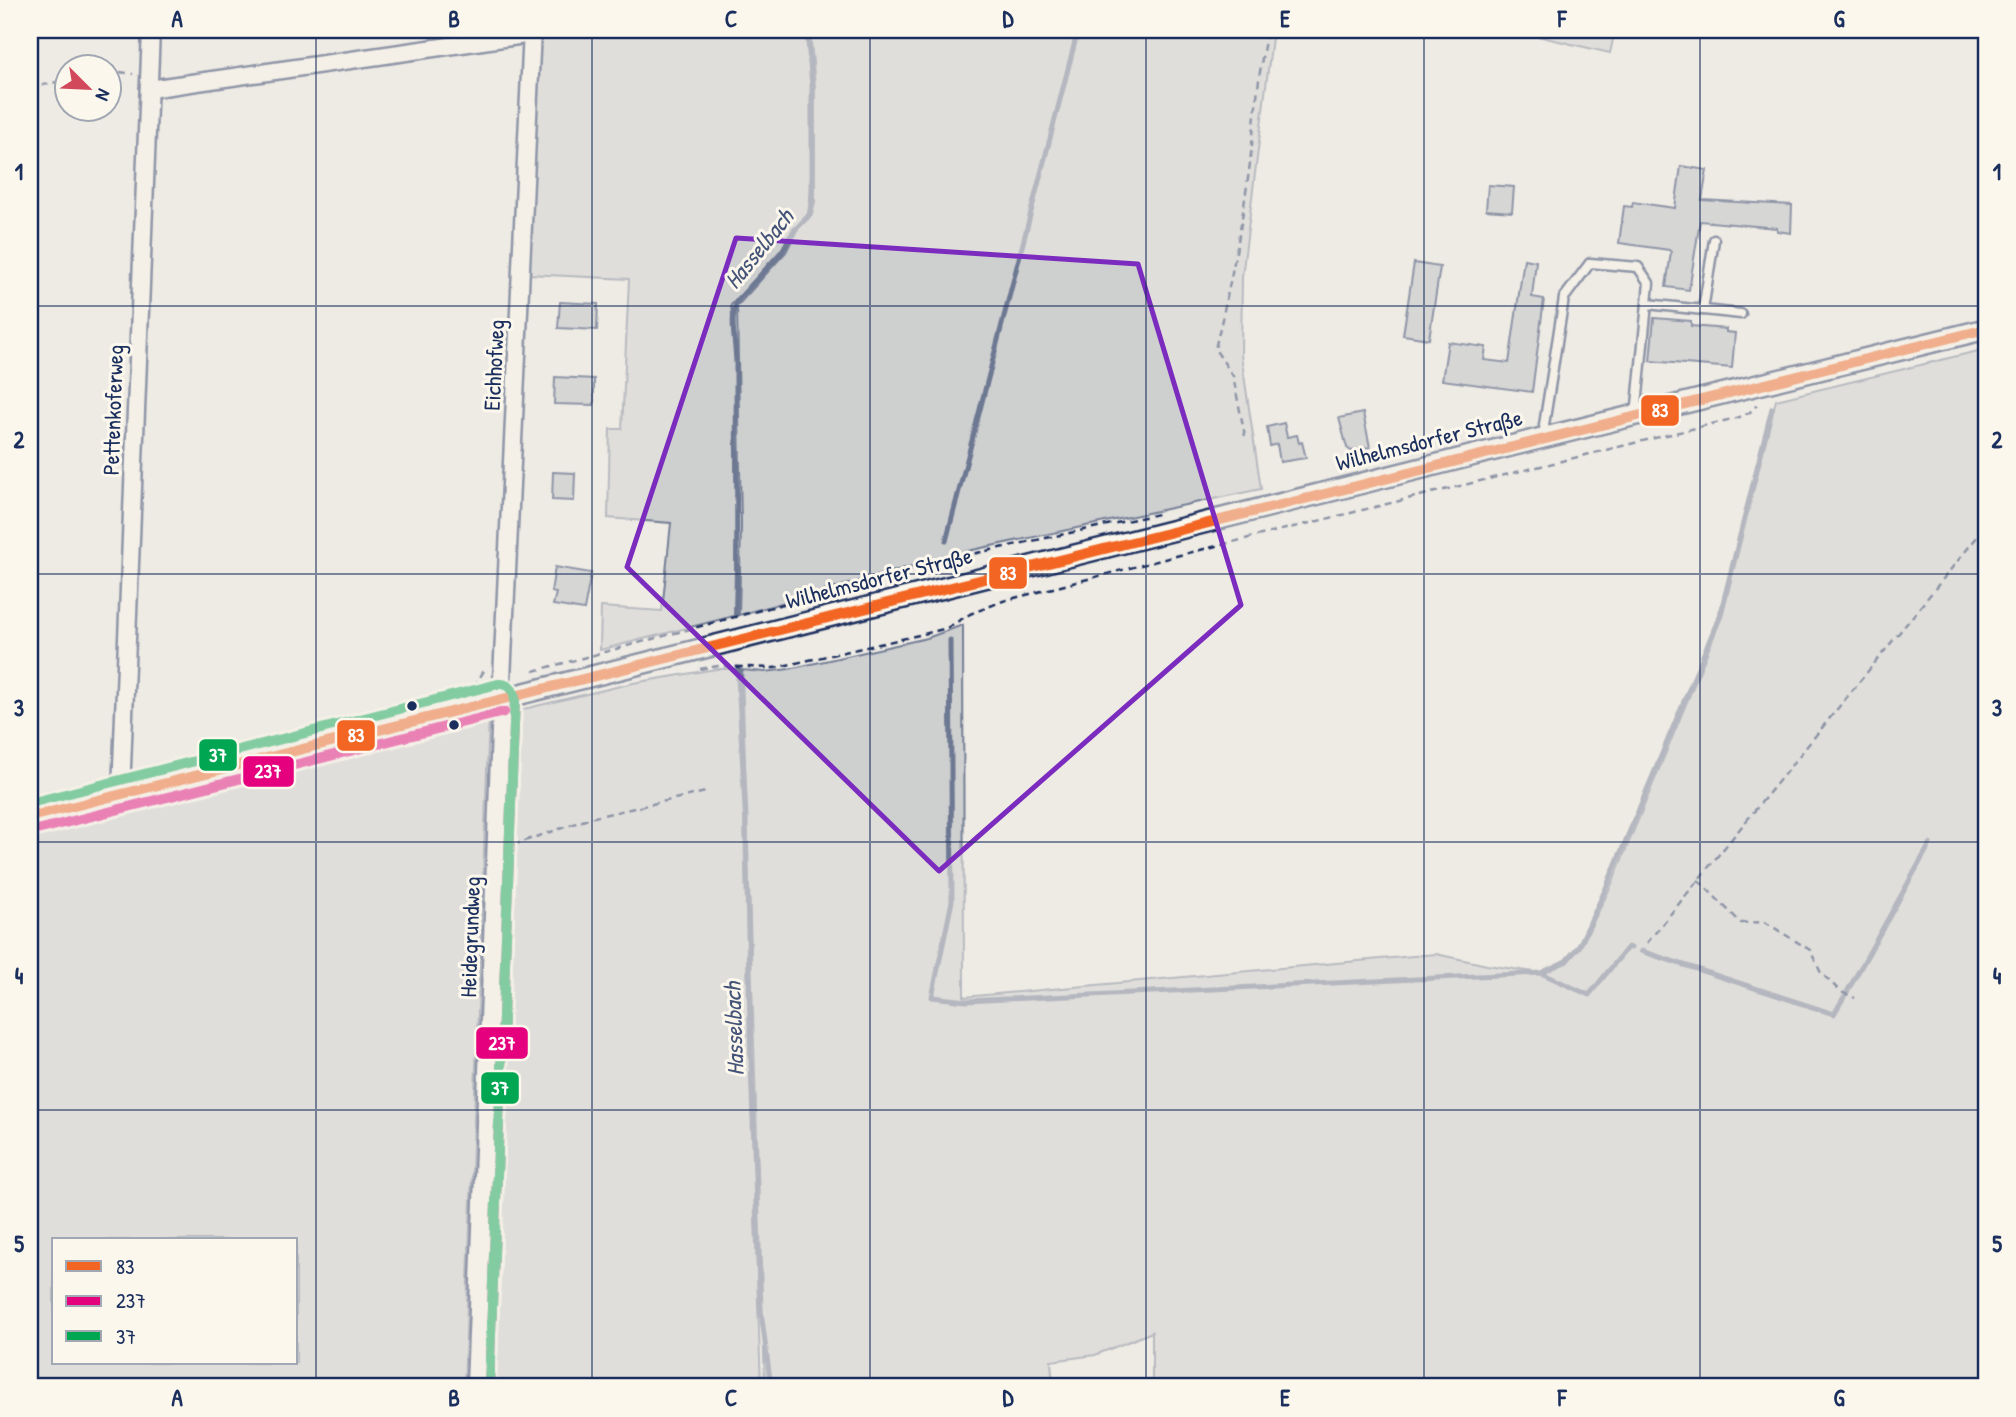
<svg xmlns="http://www.w3.org/2000/svg" width="2016" height="1417" viewBox="0 0 2016 1417" font-family="'Patrick Hand',sans-serif">
	<style>
		.green { fill: #cecfcf; stroke: #747f96; stroke-width: 2; fill-rule: evenodd }
		.lines { fill: none; stroke-linecap: round; stroke-linejoin: round }
		.stream { stroke: #6d7892; stroke-width: 5 }
		.building { fill: #b9bcc3; stroke: #1b2f5e; stroke-width: 2 }
		.service-casing { stroke: #1b2f5e; stroke-width: 13 }
		.minor-casing { stroke: #1b2f5e; stroke-width: 21 }
		.tertiary-casing { stroke: #1b2f5e; stroke-width: 24 }
		.path { stroke: #1b2f5e; stroke-width: 2.5; stroke-dasharray: 7 5; stroke-linecap: butt }
		.service { stroke: #fbf7ec; stroke-width: 8 }
		.minor { stroke: #fbf7ec; stroke-width: 16 }
		.tertiary { stroke: #fbf7ec; stroke-width: 19 }
		.bus-1-casing { stroke: #fbf7ec; stroke-width: 16 }
		.bus-2-casing { stroke: #fbf7ec; stroke-width: 16 }
		.bus-3-casing { stroke: #fbf7ec; stroke-width: 16 }
		.bus-1 { stroke: #f26522; stroke-width: 10 }
		.bus-2 { stroke: #e5007d; stroke-width: 10 }
		.bus-3 { stroke: #00a651; stroke-width: 10 }
		.marked { fill: none; stroke: #7b2cbf; stroke-width: 5; stroke-linejoin: round }
		.grid { fill: none; stroke: #1b2f5e; stroke-width: 2; stroke-opacity: 0.55 }
		.bus-dot { fill: #1b2f5e; stroke: #fbf7ec; stroke-width: 2.5 }
		.labels { text-anchor: middle; stroke-width: 6; stroke-linejoin: round; paint-order: stroke }
		.street-label { font-size: 23px; fill: #1b2f5e; stroke: #fbf7ec }
		.water-label { font-size: 24px; font-style: italic; fill: #445378; stroke: #fbf7ec }
		.line-badge { stroke: #fbf7ec; stroke-width: 2.5 }
		.badge-label { font-size: 19px; text-anchor: middle; font-weight: bold; fill: #fff }
		.neatline { fill: none; stroke: #1b2f5e; stroke-width: 2.5 }
		.grid-label { font-size: 23px; text-anchor: middle; font-weight: bold; fill: #1b2f5e }
	</style>
	<rect width="100%" height="100%" fill="#eeebe4"/>
	<filter id="ink" filterUnits="userSpaceOnUse"><feTurbulence type="fractalNoise" baseFrequency=".0143" numOctaves="2"/><feDisplacementMap in="SourceGraphic" scale="14" xChannelSelector="R" yChannelSelector="G"/><feConvolveMatrix kernelMatrix="1 2 1 2 8 2 1 2 1" color-interpolation-filters="sRGB"/></filter>
	<g filter="url(#ink)">
		<g class="green">
			<path d="M539,30H806L811,85L812,179L808,215L792,230L781,250L731,305L735,346L736,526L734,616L600,650L601,607L662,611L671,523L608,518L610,429H622L629,279L528,274Z"/>
			<path d="M810,30H1273L1242,277L1241,355L1261,489L958,553L739,615L741,525L737,306L786,252L797,230L812,215L815,202V86Z"/>
			<path d="M1512,30H1615L1610,53Z"/>
			<path d="M1986,349V1387H1152V1332L1095,1355L1051,1361L1053,1387H765L742,670L765,672L789,669L927,638L963,625L964,997L1436,954L1487,965L1541,973L1567,963L1581,947L1610,888L1722,617L1776,400Z"/>
			<path d="M716,669H736L744,819L749,1050L761,1387H486L511,712L633,683Z"/>
			<path d="M489,716L464,1387H30V836ZM54,1240H296V1363H54Z"/>
		</g>
		<g class="lines">
			<g class="stream">
				<path d="M946,541L1078,30"/>
				<path d="M736,616C738,532 736,448 736,364C736,345 729,318 737,301L782,252L794,231L809,215L812,203V86L807,30"/>
				<path d="M950,640L952,901L932,997L966,1001L1541,973L1566,961L1579,946L1606,888L1720,615L1772,408"/>
				<path d="M739,669L746,818L751,1048L760,1304L771,1387"/>
				<path d="M1641,951L1834,1014L1844,997"/>
				<path d="M1541,973L1589,995L1628,947L1631,948"/>
				<path d="M1847,992L1930,844"/>
			</g>
		</g>
		<g class="building">
			<path d="M1681,166L1707,170L1702,200L1792,205L1791,233L1777,231V228L1700,221L1689,290L1666,287L1671,252L1669,250L1619,243L1624,206L1632,207L1633,202L1675,208Z"/>
			<path d="M1488,185L1514,187L1512,212L1486,210Z"/>
			<path d="M1524,259L1536,261L1532,297L1544,299L1532,392L1442,380L1448,342L1486,347L1484,360L1509,363Z"/>
			<path d="M1414,263L1440,267L1429,339L1403,335Z"/>
			<path d="M560,302L598,304L597,330L558,328Z"/>
			<path d="M1654,318L1691,321V326L1726,329V332L1735,333L1732,368L1650,361Z"/>
			<path d="M555,377L594,379V405L554,404Z"/>
			<path d="M1363,413L1370,447L1351,451L1347,448L1339,418Z"/>
			<path d="M1284,423L1287,437L1297,435L1299,443L1302,442L1306,458L1280,462L1277,444L1270,446L1267,427Z"/>
			<path d="M553,472L575,473L574,501L552,500Z"/>
			<path d="M555,567L591,573L584,610L553,605L556,593L551,592Z"/>
		</g>
		<g class="lines">
			<g class="service-casing">
				<g id="service">
					<path d="M1647,304L1741,314"/>
					<path d="M1703,310L1714,240"/>
					<path d="M1546,437L1544,425L1564,298L1590,263L1638,267L1649,283L1637,405L1639,412"/>
				</g>
			</g>
			<g class="minor-casing">
				<g id="minor">
					<path d="M149,89L532,34"/>
					<path d="M121,792L151,30"/>
					<path d="M475,1387L502,679L532,30"/>
				</g>
			</g>
			<g class="tertiary-casing">
				<path id="tertiary" d="M30,817L1546,437L1986,329"/>
			</g>
			<g class="path">
				<path d="M108,70L133,74"/>
				<path d="M30,88L66,80"/>
				<path d="M1245,436L1233,376L1215,349C1230,287 1242,226 1250,163C1255,119 1258,74 1267,30"/>
				<path d="M700,669L718,666L774,668L932,632L947,628L970,614L1003,601L1180,555L1736,418L1749,413L1757,405"/>
				<path d="M534,671L958,557L1158,514"/>
				<path d="M474,687L485,669"/>
				<path d="M513,845L594,817L706,792"/>
				<path d="M1698,880L1741,923L1765,922L1810,950L1821,973L1841,992L1855,998"/>
				<path d="M1647,943L1986,526"/>
			</g>
			<use href="#service" class="service"/>
			<use href="#minor" class="minor"/>
			<use href="#tertiary" class="tertiary"/>
			<g class="bus-1-casing">
				<path id="bus-1" d="M30,817L1986,329"/>
			</g>
			<g class="bus-2-casing">
				<g id="bus-2">
					<path d="M33,831L504,712"/>
					<path d="M489,1387L515,699"/>
				</g>
			</g>
			<g class="bus-3-casing">
				<path id="bus-3" d="M30,803L498,684C508,683 514,689 515,699L489,1387"/>
			</g>
			<use href="#bus-1" class="bus-1"/>
			<use href="#bus-2" class="bus-2"/>
			<use href="#bus-3" class="bus-3"/>
		</g>
	</g>
	<path d="M0 0H2016V1417H0ZM736,238L1138,264L1241,605L939,871L627,567Z" fill="#eeebe4" fill-opacity=".55" fill-rule="evenodd"/>
	<path class="marked" d="M736,238L1138,264L1241,605L939,871L627,567Z"/>
	<path class="grid" d="M316,30V1387M592,30V1387M870,30V1387M1146,30V1387M1424,30V1387M1700,30V1387M30,306H1986M30,574H1986M30,842H1986M30,1110H1986"/>
	<g class="bus-dot">
		<circle cx="412" cy="706" r="6"/>
		<circle cx="454" cy="725" r="6"/>
	</g>
	<g class="labels">
		<g class="street-label">
			<text transform="translate(494 365) rotate(-87)" y="8">Eichhofweg</text>
			<text transform="translate(113 410) rotate(-88)" y="8">Pettenkoferweg</text>
			<text transform="translate(1429 440) rotate(-14)" y="8">Wilhelmsdorfer Straße</text>
			<text transform="translate(879 578) rotate(-14)" y="8">Wilhelmsdorfer Straße</text>
			<text transform="translate(470 937) rotate(-88)" y="8">Heidegrundweg</text>
		</g>
		<g class="water-label">
			<text transform="translate(759 249) rotate(-51)" y="8">Hasselbach</text>
			<text transform="translate(734 1029) rotate(-92)" y="8">Hasselbach</text>
		</g>
	</g>
	<g class="line-badge">
		<rect x="1640" y="394" width="40" height="33" rx="7" fill="#f26522"/>
		<rect x="988" y="556" width="40" height="34" rx="7" fill="#f26522"/>
		<rect x="336" y="719" width="40" height="33" rx="7" fill="#f26522"/>
		<rect x="198" y="738" width="40" height="34" rx="7" fill="#00a651"/>
		<rect x="242" y="755" width="53" height="33" rx="7" fill="#e5007d"/>
		<rect x="475" y="1026" width="54" height="34" rx="7" fill="#e5007d"/>
		<rect x="480" y="1071" width="40" height="34" rx="7" fill="#00a651"/>
	</g>
	<g class="badge-label">
		<text x="1660" y="417">83</text>
		<text x="1008" y="580">83</text>
		<text x="356" y="742">83</text>
		<text x="218" y="762">37</text>
		<text x="268" y="778">237</text>
		<text x="502" y="1050">237</text>
		<text x="500" y="1095">37</text>
	</g>
	<rect width="2016" height="1417" fill="none" stroke="#fbf7ec" stroke-width="77"/>
	<rect x="52" y="1238" width="245" height="126" fill="#fbf7ec" stroke="#a1a7b3" stroke-width="2"/>
	<rect x="66" y="1261" width="35" height="10" fill="#f26522" stroke="#a1a7b3" stroke-width="2"/>
	<text x="116" y="1274" font-size="21" fill="#1b2f5e">83</text>
	<rect x="66" y="1296" width="35" height="10" fill="#e5007d" stroke="#a1a7b3" stroke-width="2"/>
	<text x="116" y="1308" font-size="21" fill="#1b2f5e">237</text>
	<rect x="66" y="1331" width="35" height="10" fill="#00a651" stroke="#a1a7b3" stroke-width="2"/>
	<text x="116" y="1344" font-size="21" fill="#1b2f5e">37</text>
	<g transform="translate(88 88) rotate(114)"><circle r="33" fill="#fbf7ec" stroke="#a1a7b3" stroke-width="2"/>
	<path d="M0-5L12 26L0 18L-12 26Z" fill="#d1495b"/>
	<text y="-10" font-size="19" font-weight="bold" text-anchor="middle" fill="#1b2f5e">N</text>
	</g>
	<rect x="38" y="38" width="1940" height="1340" class="neatline"/>
	<g class="grid-label">
		<text x="177" y="27">A</text>
		<text x="454" y="27">B</text>
		<text x="731" y="27">C</text>
		<text x="1008" y="27">D</text>
		<text x="1285" y="27">E</text>
		<text x="1562" y="27">F</text>
		<text x="1839" y="27">G</text>
		<text x="19" y="180">1</text>
		<text x="1997" y="180">1</text>
		<text x="19" y="448">2</text>
		<text x="1997" y="448">2</text>
		<text x="19" y="716">3</text>
		<text x="1997" y="716">3</text>
		<text x="19" y="984">4</text>
		<text x="1997" y="984">4</text>
		<text x="19" y="1252">5</text>
		<text x="1997" y="1252">5</text>
		<text x="177" y="1406">A</text>
		<text x="454" y="1406">B</text>
		<text x="731" y="1406">C</text>
		<text x="1008" y="1406">D</text>
		<text x="1285" y="1406">E</text>
		<text x="1562" y="1406">F</text>
		<text x="1839" y="1406">G</text>
	</g>
</svg>
